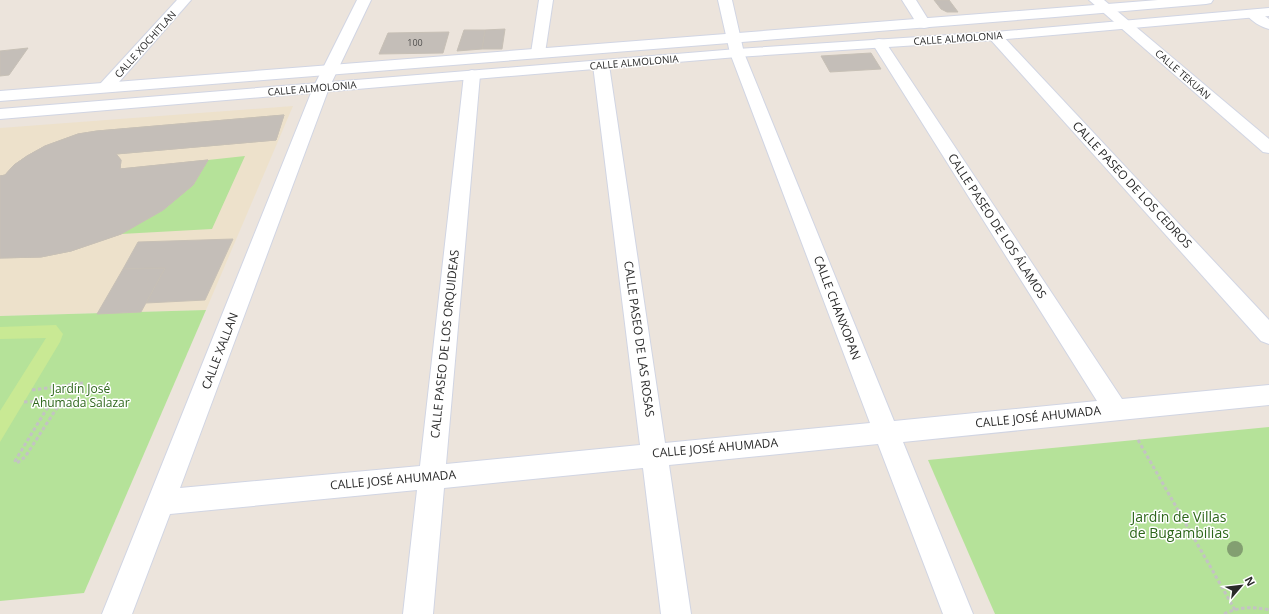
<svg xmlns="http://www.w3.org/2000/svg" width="1269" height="614" viewBox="0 0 1269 614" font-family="'Open Sans',sans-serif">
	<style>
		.education { fill: #ede1cb }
		.green { fill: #b5e299 }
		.pitch { fill: #c9e994 }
		.building { fill: #c4beb8; stroke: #c7c0b6; fill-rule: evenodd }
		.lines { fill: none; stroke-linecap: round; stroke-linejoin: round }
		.street-casing { stroke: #d1d5e3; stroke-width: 2 }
		.secondary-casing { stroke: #d1d5e3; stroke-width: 2 }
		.path { stroke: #c3c3c3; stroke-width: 3; stroke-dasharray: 3.5 2.5; stroke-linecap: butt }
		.street { fill: #fff; fill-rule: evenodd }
		.secondary { fill: #fff; fill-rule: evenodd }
		.tree { fill: #839f71 }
		.labels { text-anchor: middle; stroke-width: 3; stroke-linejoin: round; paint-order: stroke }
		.far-number-label { font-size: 9px; fill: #504f4e }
		.far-street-label { font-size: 10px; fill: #2a2a2a; stroke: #fff }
		.street-label { font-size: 12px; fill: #2a2a2a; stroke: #fff }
		.park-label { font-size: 12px; fill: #2d661a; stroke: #fff }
		.near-park-label { font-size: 14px; fill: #2d661a; stroke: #fff }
	</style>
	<rect width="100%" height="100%" fill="#ece4dc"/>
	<path class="education" d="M293,106L206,310L0,316V128Z"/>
	<g class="green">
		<path d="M245,156L212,229L121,234L163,210L193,185L208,160Z"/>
		<path d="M206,310L84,593L0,601V316Z"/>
		<path d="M1269,427V614H995L928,460Z"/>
	</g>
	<path class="pitch" d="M56,325L63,334L60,342L0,442V411L46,338L0,339V327Z"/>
	<g class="building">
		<path d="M934,0H949L958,12H947L941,9Z"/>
		<path d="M505,29L502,49H482L485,30Z"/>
		<path d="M464,30H485L482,49L457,51Z"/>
		<path d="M449,32L443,53L379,54L388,33Z"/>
		<path d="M28,48L9,75L0,76V51Z"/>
		<path d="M871,53L881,69L830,72L821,56Z"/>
		<path d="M284,115L276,140L116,154L121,160L120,169L208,160L193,185L163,210L121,234L71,251L41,257L0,258V176L5,175L14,165L27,156L45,146L78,134L97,131ZM87,157L102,159L107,162L108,166L106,172L101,178L81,189L69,192L50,191L45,187L43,182L45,177L50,171L67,161Z"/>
		<path d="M284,115L276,140L116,154L121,160L120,169L208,160L193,185L163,210L121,234L71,251L41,257L0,258V176L5,175L14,165L27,156L45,146L78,134L97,131Z"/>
		<path d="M233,239L205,300L146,303L165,268L123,269L138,242Z"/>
		<path d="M165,268L141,312L97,314L123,269Z"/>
	</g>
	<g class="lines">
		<g class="street-casing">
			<g id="street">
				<path d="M177,0H191L112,90L106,92L100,90L98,87L100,84Z"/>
				<path d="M357,0H371L329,88L180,488L420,466L464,75L466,72L472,70L478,72L480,75L446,464L640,445L593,65L596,62L601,60L606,62L609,65L665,443L870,423L730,53L718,0H732L744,53L894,421L1097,401L872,43L874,40L879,39L884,40L886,43L1122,399L1269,385V405L903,442L973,614H943L878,444L669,465L691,614H661L643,468L444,488L433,614H403L417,490L170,514L132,614H102L313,88Z"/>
				<path d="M539,0H553L545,53L543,56L538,57L533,56L531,53Z"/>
				<path d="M902,0H916L931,24L929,27L924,28L919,27Z"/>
				<path d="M1089,0H1104L1269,139V153L1263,152Z"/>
				<path d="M1253,10L1258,11L1269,19V29C1261,27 1251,21 1246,14L1248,11Z"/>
				<path d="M995,32L1000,33L1269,320V344L1261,341L990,39L988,36L990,33Z"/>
			</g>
		</g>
		<g class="secondary-casing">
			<g id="secondary">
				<path d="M1158,0H1213L1211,3L1206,4L1055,17L0,101V91Z"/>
				<path d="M1269,8V16L995,40L737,57L0,119V109L737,49L995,32Z"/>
			</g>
		</g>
		<g class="path">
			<path d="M32,390L83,383"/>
			<path d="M24,402L47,401L49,405L15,461L17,463L25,457L62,400L73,399"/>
			<path d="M1138,440L1235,610"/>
			<path d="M1224,614C1238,607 1253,606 1269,610"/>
		</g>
		<use href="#street" class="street"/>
		<use href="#secondary" class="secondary"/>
	</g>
	<circle class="tree" cx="1235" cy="549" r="8"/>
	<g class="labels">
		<g class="far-number-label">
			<text x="415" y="46">100</text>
		</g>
		<g class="far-street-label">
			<text transform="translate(958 38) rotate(-4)" y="4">CALLE ALMOLONIA</text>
			<text transform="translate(145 44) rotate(-48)" y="4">CALLE XOCHITLAN</text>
			<text transform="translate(634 62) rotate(-5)" y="4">CALLE ALMOLONIA</text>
			<text transform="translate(1183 74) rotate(41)" y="4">CALLE TEKUAN</text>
			<text transform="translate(312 88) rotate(-5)" y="4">CALLE ALMOLONIA</text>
		</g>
		<g class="street-label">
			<text transform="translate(1132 185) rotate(47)" y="4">CALLE PASEO DE LOS CEDROS</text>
			<text transform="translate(997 226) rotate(57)" y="4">CALLE PASEO DE LOS ÁLAMOS</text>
			<text transform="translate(837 308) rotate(69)" y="4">CALLE CHANXOPAN</text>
			<text transform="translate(639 339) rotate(82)" y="4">CALLE PASEO DE LAS ROSAS</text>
			<text transform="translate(445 344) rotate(-84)" y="4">CALLE PASEO DE LOS ORQUIDEAS</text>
			<text transform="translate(220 351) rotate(-69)" y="4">CALLE XALLAN</text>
			<text transform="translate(1038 417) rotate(-6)" y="4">CALLE JOSÉ AHUMADA</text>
			<text transform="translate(715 448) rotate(-5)" y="4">CALLE JOSÉ AHUMADA</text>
			<text transform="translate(393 480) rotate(-5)" y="4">CALLE JOSÉ AHUMADA</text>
		</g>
		<g class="park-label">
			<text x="81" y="393">Jardín José<tspan x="81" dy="14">Ahumada Salazar</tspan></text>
		</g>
		<g class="near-park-label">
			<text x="1179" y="522">Jardín de Villas<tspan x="1179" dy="16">de Bugambilias</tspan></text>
		</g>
	</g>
	<g transform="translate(1241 586) rotate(62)" stroke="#ffffff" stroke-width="3" paint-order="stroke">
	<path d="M0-3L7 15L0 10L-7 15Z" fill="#2a2a2a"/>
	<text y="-6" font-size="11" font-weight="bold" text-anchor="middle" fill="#2a2a2a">N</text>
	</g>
</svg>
